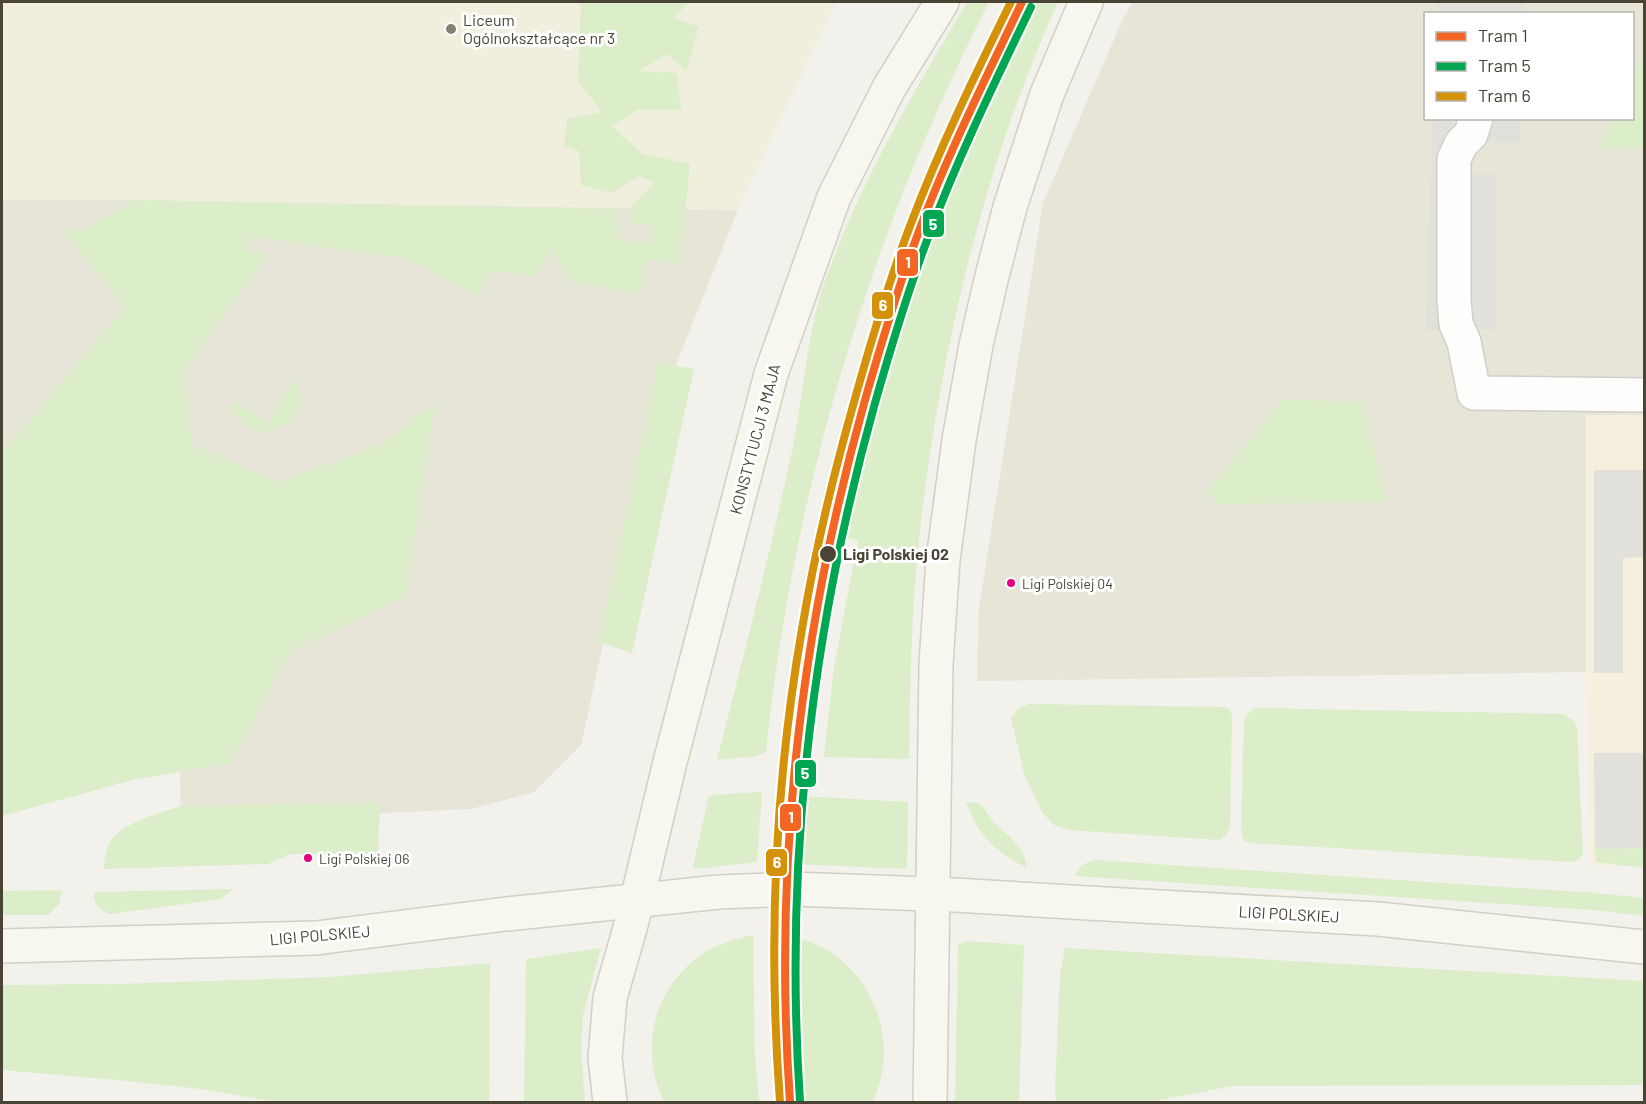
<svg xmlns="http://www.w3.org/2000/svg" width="1646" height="1104" viewBox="0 0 1646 1104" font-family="Barlow,sans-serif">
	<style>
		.residential { fill: #e7e4d8; fill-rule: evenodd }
		.commercial { fill: #f5efdd }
		.education { fill: #f0eedd }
		.green { fill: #dbeec9 }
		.parking { fill: #e1e0da }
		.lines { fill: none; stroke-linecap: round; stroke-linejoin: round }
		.street-casing { stroke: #d0cfc9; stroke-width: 36 }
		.secondary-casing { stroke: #d2d0c2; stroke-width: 36 }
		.street { stroke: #fdfdfc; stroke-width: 33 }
		.secondary { stroke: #f7f6ef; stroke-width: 33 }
		.tram-1-casing { stroke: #fff; stroke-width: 12 }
		.tram-2-casing { stroke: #fff; stroke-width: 12 }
		.tram-3-casing { stroke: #fff; stroke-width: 12 }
		.tram-1 { stroke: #f26522; stroke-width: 8 }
		.tram-2 { stroke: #00a651; stroke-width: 8 }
		.tram-3 { stroke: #d4920b; stroke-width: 8 }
		.poi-dot { fill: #848175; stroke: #fff; stroke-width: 2 }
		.stop-dot { fill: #494436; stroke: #fff; stroke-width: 2 }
		.bus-dot { fill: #e5007d; stroke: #fff; stroke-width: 2 }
		.labels { text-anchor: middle; stroke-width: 6; stroke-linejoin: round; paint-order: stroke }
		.bus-label { font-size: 14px; fill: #494436; stroke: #fff; text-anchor: start }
		.poi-label { font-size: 16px; fill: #494436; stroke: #fff; text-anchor: start }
		.street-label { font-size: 16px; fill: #494436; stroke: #fff }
		.stop-label { font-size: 16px; font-weight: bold; fill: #494436; stroke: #fff; text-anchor: start }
		.line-badge { stroke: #fff; stroke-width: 2 }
		.badge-label { font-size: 16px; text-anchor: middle; font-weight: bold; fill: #fff }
	</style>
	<rect width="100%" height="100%" fill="#f2f1eb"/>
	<g class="residential">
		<path d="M1133,2H1644V415H1586V672L977,681L979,608L1043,203L1122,21ZM1426,14H1632V118H1426Z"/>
		<path d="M2,200H134L738,210L650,430L581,745L534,792L471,809L181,822L179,708L2,620Z"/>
	</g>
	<path class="commercial" d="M1586,415H1644V866L1591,865L1586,672Z"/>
	<path class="education" d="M2,2H836L738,210L134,200H2Z"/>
	<g class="green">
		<path d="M581,2H688L674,18L699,27L686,71L668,54L637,71L677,73L681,110H637L612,126L642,154L690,164L680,263L647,260L640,293L569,282L553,249L535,276L491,271L479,297L409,259L253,237L244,249L267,255L184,371L192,445L276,482L382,445L435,402L406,596L291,650L230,763L132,780L2,816V453L125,307L62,230L85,228L134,200L617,209L619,240L651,243V225H630L628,210L654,183L639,176L611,193L581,185L579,151L564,146L567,119L602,112L578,81Z"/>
		<path d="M967,2H989C870,236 793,490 766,752L757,756L717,760C743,657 770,554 792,451C804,395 806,335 825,281C860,182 914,92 967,2Z"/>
		<path d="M1031,2H1058C981,173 937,364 918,550C911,620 910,690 909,759L824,757L834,667L858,540L839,536C852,481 864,427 880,373C919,245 970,121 1031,2Z"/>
		<path d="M1644,53V149H1597L1612,119L1632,118L1633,77Z"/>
		<path d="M658,363L694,369L632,653L599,642Z"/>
		<path d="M296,379C299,388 303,397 301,407C297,420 268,437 255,430C246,425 237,416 230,409L237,402L267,423L285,398L283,395Z"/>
		<path d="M1283,399L1363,402L1386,502L1218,504L1207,492Z"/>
		<path d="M1029,704L1224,707L1229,709L1232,715L1230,827L1226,835L1220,840L1068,830L1054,825L1042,812L1024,774L1011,718L1019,708Z"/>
		<path d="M1254,708L1564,714L1574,721L1577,728L1583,854L1579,860L1572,862L1249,843L1244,841L1241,831L1244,721L1247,714Z"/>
		<path d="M762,792L757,862L695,869L693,866L709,795Z"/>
		<path d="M800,796L908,802L907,869L795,864Z"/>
		<path d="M966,802C971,802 976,802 980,804C985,808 988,815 992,820C1007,837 1024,843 1027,868C996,852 978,836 966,802Z"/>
		<path d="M380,803L378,856L291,854L268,864L104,869C104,859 106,846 113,838C126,822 162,812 181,806Z"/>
		<path d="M1644,848V868L1596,862L1595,849Z"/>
		<path d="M1096,860L1595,893L1644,898V916L1594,910L1075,876C1079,866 1086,862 1096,860Z"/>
		<path d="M233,889L221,899L110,914C100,910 93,904 94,892Z"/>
		<path d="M62,890L59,904L48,915H2V891Z"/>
		<path d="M753,935L755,1056L759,1102H664C638,1048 654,986 705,952C720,943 736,939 753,935Z"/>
		<path d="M791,936C808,941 824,946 837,957C871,984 888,1024 883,1067C881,1079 878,1092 872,1102H797L794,1053Z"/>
		<path d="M967,941L1024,945L1019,1102H955L958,945Z"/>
		<path d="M601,948L583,1015L581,1049L585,1102H524L526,959Z"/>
		<path d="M1065,948L1644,981V1085L1233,1086L1148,1102H1056L1055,1091L1060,975Z"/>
		<path d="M490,963L489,1102H279L193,1088L115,1080L2,1070V985L116,984L329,977Z"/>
	</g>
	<g class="parking">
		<rect x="1437" y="2" width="87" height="11"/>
		<path d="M1433,119H1521V142H1445V175L1497,174V330H1426Z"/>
		<path d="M1594,470H1644V557L1623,558V673H1594Z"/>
		<path d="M1594,753H1644V848L1595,849Z"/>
	</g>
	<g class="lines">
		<g class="street-casing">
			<path id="street" d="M1476,118L1471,134L1461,144L1454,159V300L1456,324L1464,342L1474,393L1644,395"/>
		</g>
		<g class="secondary-casing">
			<g id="secondary">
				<path d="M2,946L316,938L506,914L719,892L793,889L955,895L1088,903L1378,919L1644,947"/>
				<path d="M610,1102L605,1058L610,998L632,921L669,766L771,374L834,197L889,88L942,2"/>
				<path d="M930,1102L936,664L943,560L959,440L976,345L992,276L1010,207L1047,94L1086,2"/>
			</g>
		</g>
		<use href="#street" class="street"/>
		<use href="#secondary" class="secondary"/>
		<g class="tram-1-casing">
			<path id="tram-1" d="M790,1102C773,863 800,631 865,400C881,344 898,287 919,231C948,153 986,78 1022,2"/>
		</g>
		<g class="tram-2-casing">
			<path id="tram-2" d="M800,1101C784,863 811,632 875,403C891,347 908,290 929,235C958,157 995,82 1031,7"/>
		</g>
		<g class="tram-3-casing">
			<path id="tram-3" d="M780,1102C768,945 775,784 802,629C815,550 834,472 856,395C872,338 889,281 910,226C939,149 975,75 1011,2"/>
		</g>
		<use href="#tram-1" class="tram-1"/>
		<use href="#tram-2" class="tram-2"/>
		<use href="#tram-3" class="tram-3"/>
	</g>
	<circle class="poi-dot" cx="451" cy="29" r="6"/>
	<circle class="stop-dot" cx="828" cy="554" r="9"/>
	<g class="bus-dot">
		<circle cx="1011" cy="583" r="5"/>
		<circle cx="308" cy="858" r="5"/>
	</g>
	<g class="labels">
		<g class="bus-label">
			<text x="1022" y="589">Ligi Polskiej 04</text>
			<text x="319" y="864">Ligi Polskiej 06</text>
		</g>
		<g class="poi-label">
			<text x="463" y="26">Liceum<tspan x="463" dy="18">Ogólnokształcące nr 3</tspan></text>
		</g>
		<g class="street-label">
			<text transform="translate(755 439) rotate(-75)" y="6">KONSTYTUCJI 3 MAJA</text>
			<text transform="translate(1289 914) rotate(3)" y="6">LIGI POLSKIEJ</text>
			<text transform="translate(320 935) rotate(-5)" y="6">LIGI POLSKIEJ</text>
		</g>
		<g class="stop-label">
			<text x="843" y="560">Ligi Polskiej 02</text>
		</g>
	</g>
	<g class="line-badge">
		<rect x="922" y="209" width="23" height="29" rx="6" fill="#00a651"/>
		<rect x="896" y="248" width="23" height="29" rx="6" fill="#f26522"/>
		<rect x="871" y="291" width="23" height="29" rx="6" fill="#d4920b"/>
		<rect x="794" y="759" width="23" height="29" rx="6" fill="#00a651"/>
		<rect x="779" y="803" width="23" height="29" rx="6" fill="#f26522"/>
		<rect x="765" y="848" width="23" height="29" rx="6" fill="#d4920b"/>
	</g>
	<g class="badge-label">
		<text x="933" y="230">5</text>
		<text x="908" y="268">1</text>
		<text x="883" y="311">6</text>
		<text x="805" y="779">5</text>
		<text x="791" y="823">1</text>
		<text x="777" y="868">6</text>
	</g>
	<rect width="1646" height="1104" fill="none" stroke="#494436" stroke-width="6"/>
	<rect x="1424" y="12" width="210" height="108" fill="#ffffff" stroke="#b6b4af" stroke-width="1.5"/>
	<rect x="1436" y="32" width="30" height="9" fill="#f26522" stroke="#b6b4af" stroke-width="1.5"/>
	<text x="1478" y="42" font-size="18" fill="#494436">Tram 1</text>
	<rect x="1436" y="62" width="30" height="9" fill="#00a651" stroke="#b6b4af" stroke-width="1.5"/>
	<text x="1478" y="72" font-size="18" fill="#494436">Tram 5</text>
	<rect x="1436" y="92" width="30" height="9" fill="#d4920b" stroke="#b6b4af" stroke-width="1.5"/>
	<text x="1478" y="102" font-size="18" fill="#494436">Tram 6</text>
</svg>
